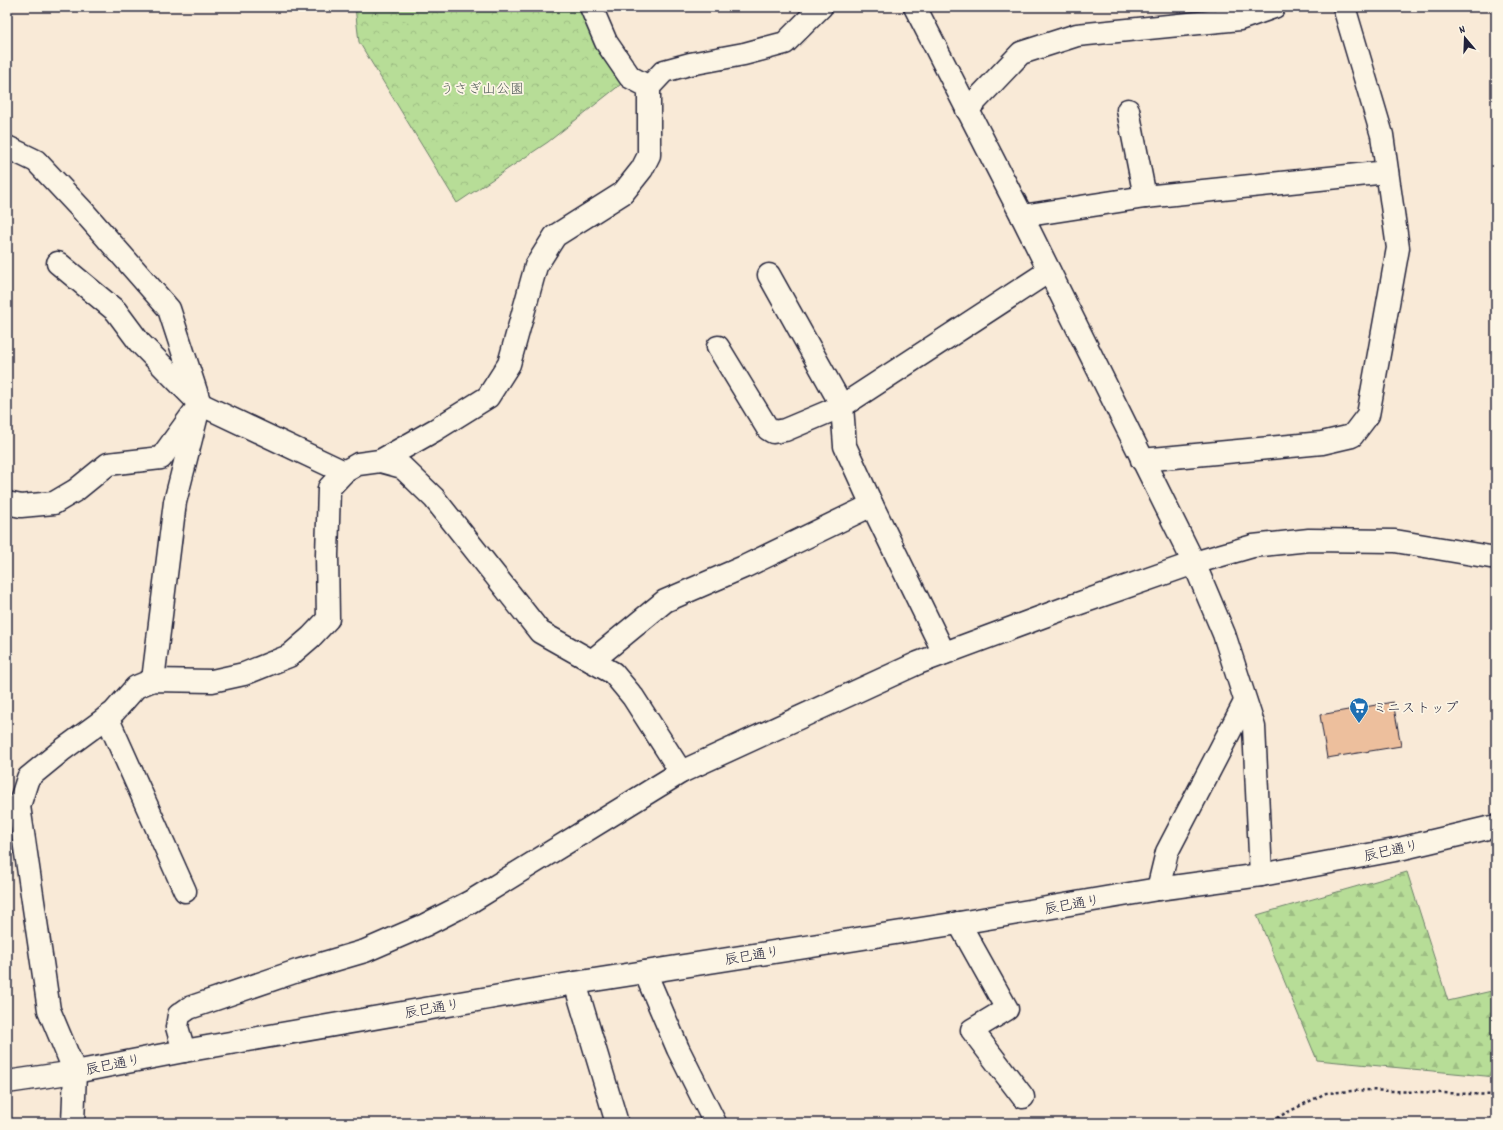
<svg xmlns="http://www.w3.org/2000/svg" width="1503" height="1130" viewBox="0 0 1503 1130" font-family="Dekko,'Klee One',sans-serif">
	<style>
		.forest { fill: url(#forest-firs); stroke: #6c8069 }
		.park { fill: url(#park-crowns); stroke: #6c8069 }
		.building { fill: #edbf9d; stroke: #22223b }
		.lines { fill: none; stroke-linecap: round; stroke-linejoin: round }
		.minor-casing { stroke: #22223b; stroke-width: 25 }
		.tertiary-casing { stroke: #22223b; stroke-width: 25 }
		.path { stroke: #22223b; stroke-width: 2.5; stroke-dasharray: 3 3; stroke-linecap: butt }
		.minor { stroke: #fcf5e5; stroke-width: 22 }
		.tertiary { stroke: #fcf5e5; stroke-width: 22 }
		.labels { text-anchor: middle; stroke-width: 3.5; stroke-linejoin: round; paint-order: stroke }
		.park-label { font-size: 14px; fill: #4f5a57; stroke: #fcf5e5 }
		.poi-label { font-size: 14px; fill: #22223b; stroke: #fcf5e5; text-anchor: start }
		.street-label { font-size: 14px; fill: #22223b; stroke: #fcf5e5 }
	</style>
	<defs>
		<pattern id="forest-firs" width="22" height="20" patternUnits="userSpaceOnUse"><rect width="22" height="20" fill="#b7dd97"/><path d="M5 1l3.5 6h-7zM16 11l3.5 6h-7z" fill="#9dbd83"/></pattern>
		<pattern id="park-crowns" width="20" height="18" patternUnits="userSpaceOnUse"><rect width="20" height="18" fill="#b7dd97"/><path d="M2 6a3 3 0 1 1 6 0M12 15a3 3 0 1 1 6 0" fill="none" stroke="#9dbd83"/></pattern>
	</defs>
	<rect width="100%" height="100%" fill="#f9ead7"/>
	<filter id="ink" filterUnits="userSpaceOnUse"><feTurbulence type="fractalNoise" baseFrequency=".025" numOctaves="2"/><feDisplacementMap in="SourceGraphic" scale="8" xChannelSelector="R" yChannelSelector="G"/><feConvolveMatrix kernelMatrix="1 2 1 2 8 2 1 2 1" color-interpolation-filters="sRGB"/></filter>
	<g filter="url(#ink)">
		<path class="forest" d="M1407,872L1448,1001L1496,990V1077L1317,1060L1257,915Z"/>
		<path class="park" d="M355,7H595L630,77L548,142L457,203L359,42Z"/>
		<path class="building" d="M1393,702L1401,746L1327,758L1320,715Z"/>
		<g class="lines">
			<g class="minor-casing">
				<g id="minor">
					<path d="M591,7L606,42L630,77L649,87"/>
					<path d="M967,110L1021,53L1077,35L1240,19L1274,7"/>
					<path d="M1128,110L1145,197"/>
					<path d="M7,147L36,161L83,211L169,309L200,404L161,458L108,464L76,490L54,503L21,506L7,503"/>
					<path d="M1022,216L1145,197L1387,172"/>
					<path d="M58,263L116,311L139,342L200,404L344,472"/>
					<path d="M718,347L768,429L773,432L785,430L842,406L769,275"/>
					<path d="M1142,460L1322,443L1352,436L1368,415L1398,248L1382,135L1344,7"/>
					<path d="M380,461L435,430L488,397L509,364L536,266L555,236L623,193L642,169L649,155V87L664,71L690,64L744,54L785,43L821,7"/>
					<path d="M1194,563L1224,634L1254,727L1261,875"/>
					<path d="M944,653L872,505L845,446L842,406L1049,271"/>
					<path d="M592,661L665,601L746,566L872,505"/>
					<path d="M153,680L175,502L197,415"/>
					<path d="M107,717L185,891"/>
					<path d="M1158,889L1167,852L1245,702"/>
					<path d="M959,923L1007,1009L972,1030L1023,1097"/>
					<path d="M645,972L678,1049L715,1123"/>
					<path d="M575,983L617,1123"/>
					<path d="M184,1051L177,1027L179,1015L189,1008L297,971L365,951L425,925L470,902L681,772L918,663L1063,609L1194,563L1253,546L1309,540L1395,541L1496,558"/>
					<path d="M73,1123L75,1072L49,1010L19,806L28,778L61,751L114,712L136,687L153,680L212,681L244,674L289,656L311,637L328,619L327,555L329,488L344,472L358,464L380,461L402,467L434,498L540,632L613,673L633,697L681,772"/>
				</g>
			</g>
			<g class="tertiary-casing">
				<g id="tertiary">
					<path d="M915,7L1022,216L1194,563"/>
					<path d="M7,1082L75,1072L184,1051L575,983L959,923L1158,889L1261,875L1395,850L1496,826"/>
				</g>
			</g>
			<path class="path" d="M1273,1123L1280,1116L1326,1093L1366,1090L1496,1095"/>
			<use href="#minor" class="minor"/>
			<use href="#tertiary" class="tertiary"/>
		</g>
	</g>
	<defs>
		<g id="supermarket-pin" transform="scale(1)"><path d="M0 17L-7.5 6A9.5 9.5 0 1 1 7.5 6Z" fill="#1f6fb2" stroke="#fcf5e5"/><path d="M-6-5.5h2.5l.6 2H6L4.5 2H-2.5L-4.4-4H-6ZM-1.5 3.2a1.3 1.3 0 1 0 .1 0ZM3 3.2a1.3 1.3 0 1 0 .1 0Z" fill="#fff"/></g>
	</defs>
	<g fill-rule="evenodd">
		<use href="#supermarket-pin" x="1359" y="707"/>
	</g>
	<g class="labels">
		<g class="park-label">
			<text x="482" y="93">うさぎ山公園</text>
		</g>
		<g class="poi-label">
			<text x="1373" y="712">ミニストップ</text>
		</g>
		<g class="street-label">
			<text transform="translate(1391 850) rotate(-12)" y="5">辰巳通り</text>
			<text transform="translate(1072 904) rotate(-10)" y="5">辰巳通り</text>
			<text transform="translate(752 955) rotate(-9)" y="5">辰巳通り</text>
			<text transform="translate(432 1008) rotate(-10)" y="5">辰巳通り</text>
			<text transform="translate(113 1064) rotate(-11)" y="5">辰巳通り</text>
		</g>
	</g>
	<rect width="1503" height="1130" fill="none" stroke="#fcf5e5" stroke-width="24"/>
	<rect x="12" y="12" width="1479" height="1106" fill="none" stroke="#22223b" stroke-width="1.5" filter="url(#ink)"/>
	<g transform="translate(1465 38) rotate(341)" stroke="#fcf5e5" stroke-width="3" paint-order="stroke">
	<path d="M0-3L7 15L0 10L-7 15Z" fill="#22223b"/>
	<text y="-6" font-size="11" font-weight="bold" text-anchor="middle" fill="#22223b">N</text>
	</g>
</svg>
